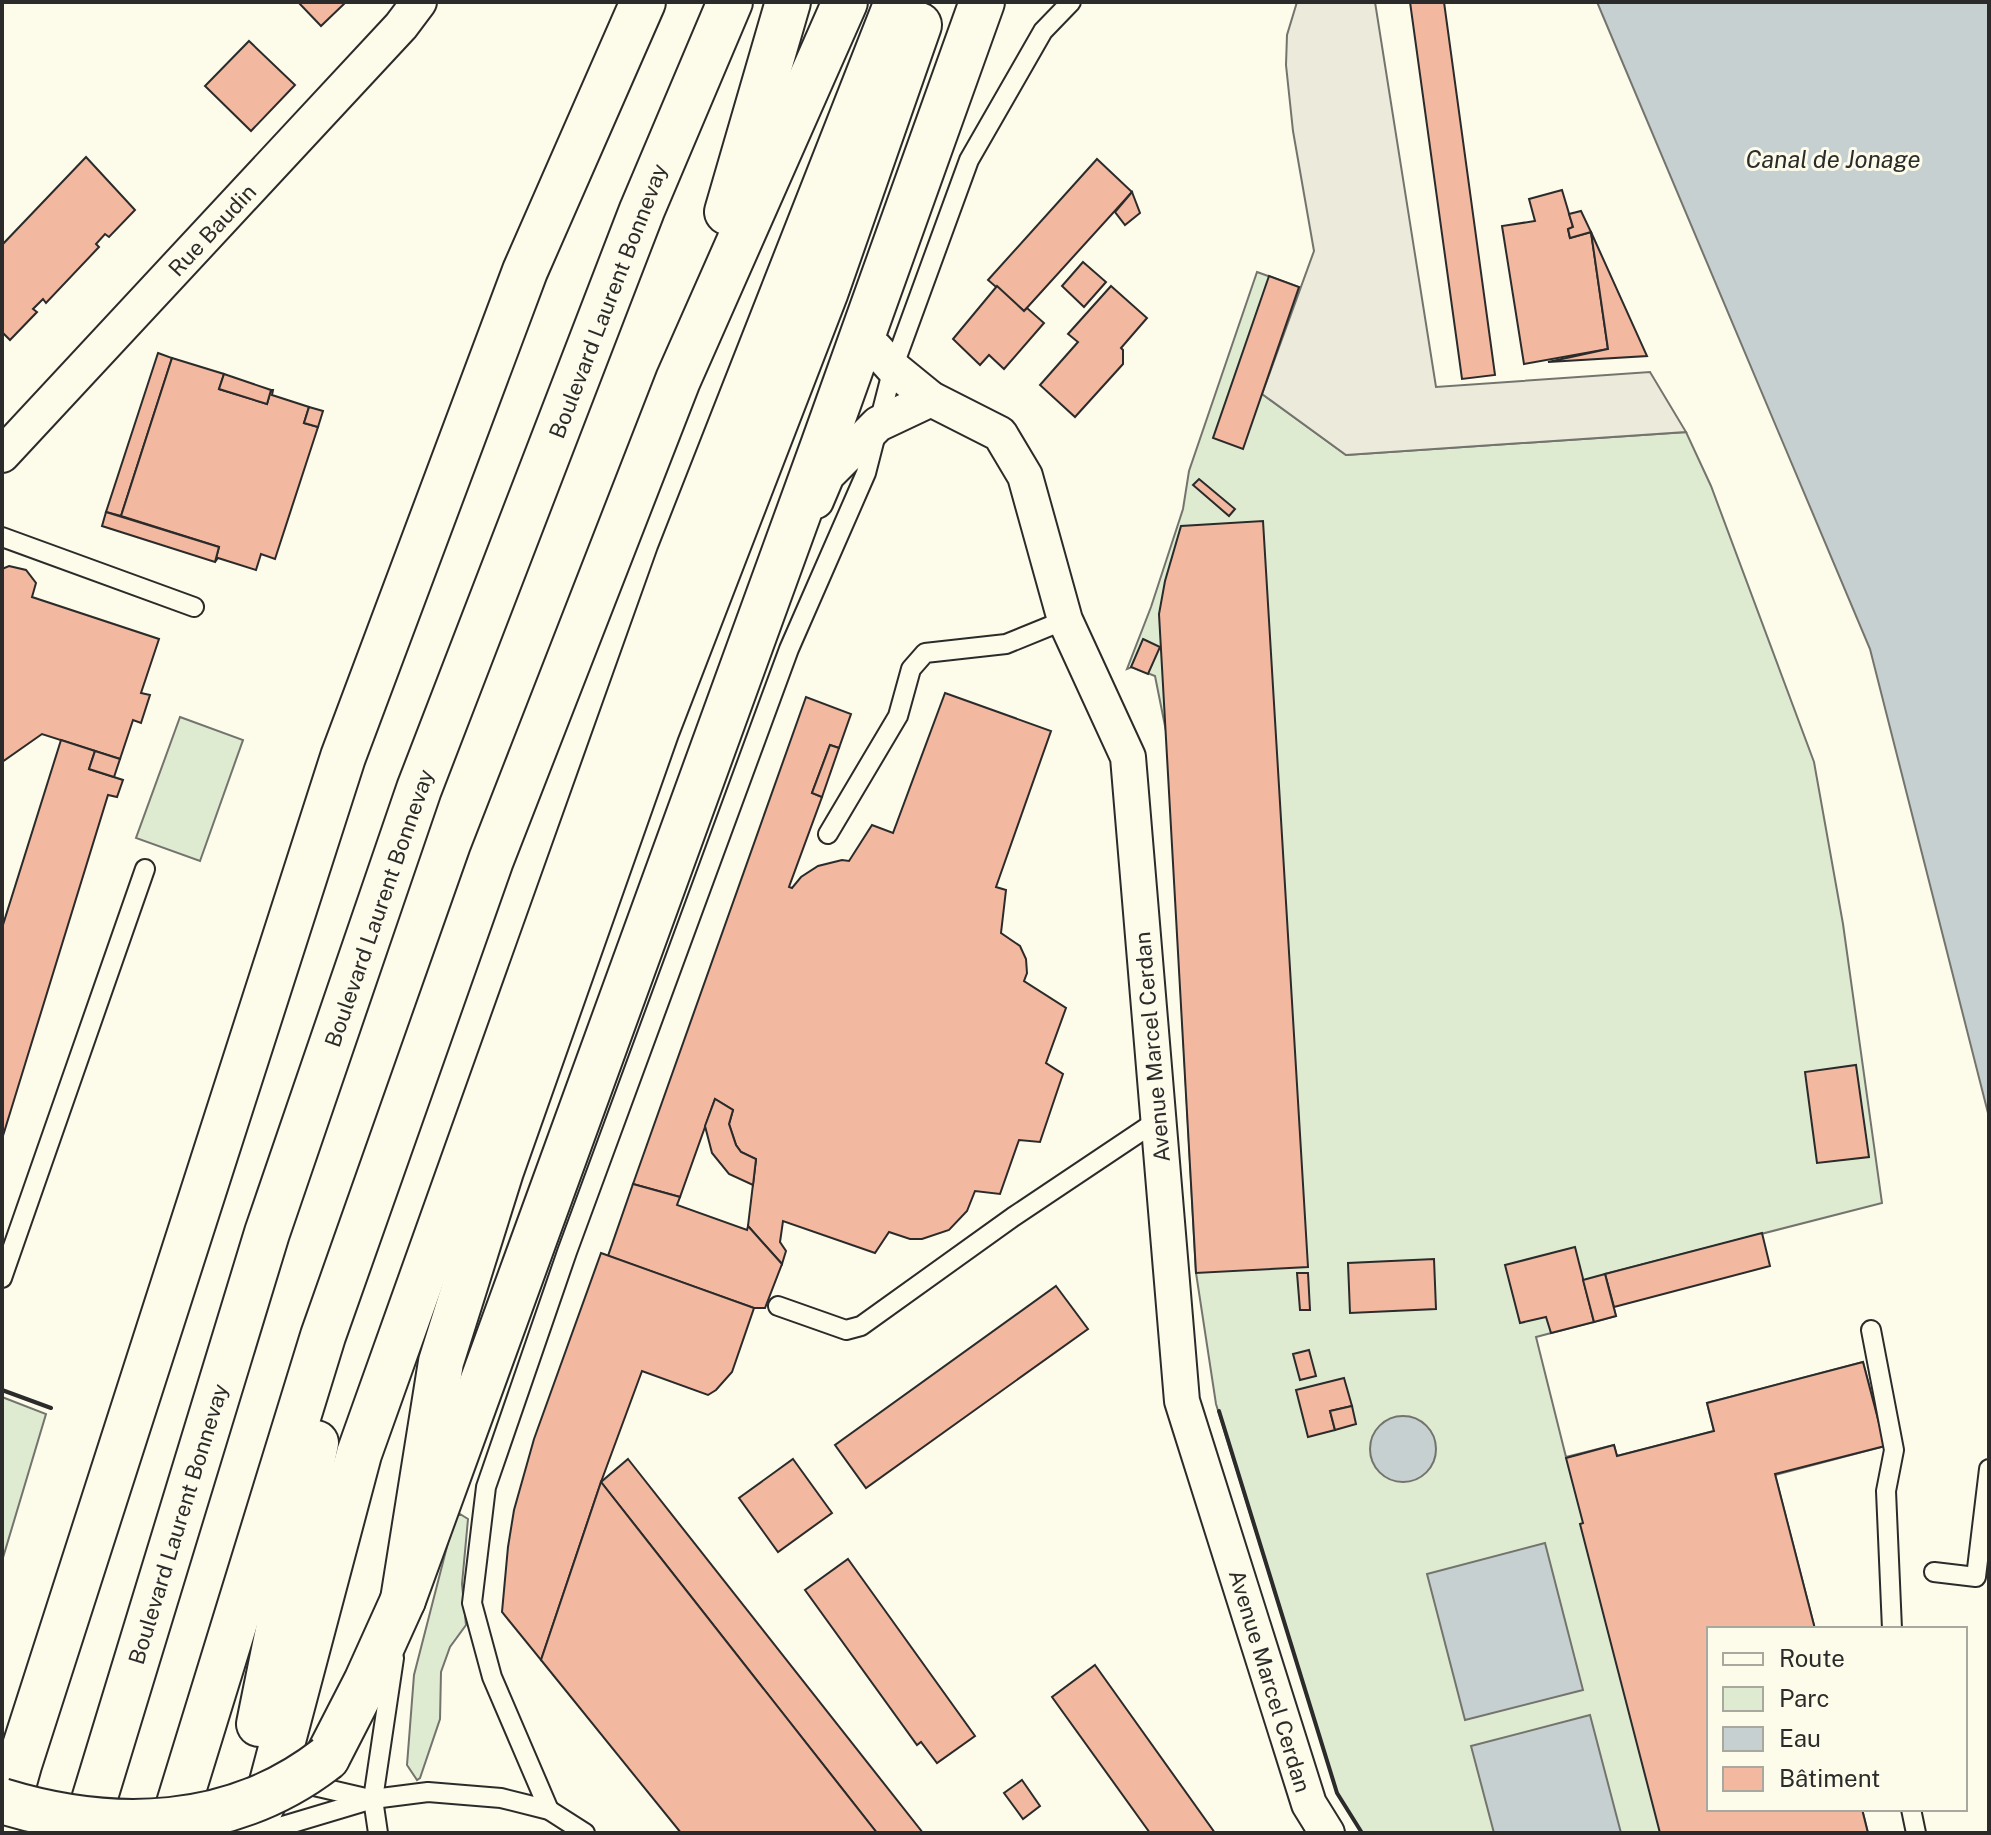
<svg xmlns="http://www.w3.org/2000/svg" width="1991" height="1835" viewBox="0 0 1991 1835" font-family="'Public Sans',sans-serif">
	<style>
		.green { fill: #deebd1; stroke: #74746e; stroke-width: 2 }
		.parking { fill: #eceadb; stroke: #74746e; stroke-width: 2 }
		.water { fill: #c7d0d0; stroke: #74746e; stroke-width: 2 }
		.building { fill: #f2b8a0; stroke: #2b2b2b; stroke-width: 2 }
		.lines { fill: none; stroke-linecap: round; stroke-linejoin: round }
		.lane-casing { stroke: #2b2b2b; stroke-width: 22 }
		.street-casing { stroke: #2b2b2b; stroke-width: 38 }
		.primary-casing { stroke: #2b2b2b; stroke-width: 48 }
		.highway-casing { stroke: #2b2b2b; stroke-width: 48 }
		.lane { stroke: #fdfbea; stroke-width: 18 }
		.street { stroke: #fdfbea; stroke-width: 34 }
		.primary { stroke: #fdfbea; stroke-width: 44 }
		.highway { stroke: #fdfbea; stroke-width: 44 }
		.primary-bridge-casing { stroke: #2b2b2b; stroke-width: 48; stroke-linecap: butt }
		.primary-bridge { stroke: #fdfbea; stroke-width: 44 }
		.wall { stroke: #2b2b2b; stroke-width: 4 }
		.labels { text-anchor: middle; stroke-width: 6; stroke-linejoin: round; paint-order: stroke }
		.street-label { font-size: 22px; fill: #2b2b2b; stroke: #fdfbea }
		.water-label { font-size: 24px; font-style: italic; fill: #2b2b2b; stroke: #fdfbea }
	</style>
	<rect width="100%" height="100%" fill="#fdfbea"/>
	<g class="green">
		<path d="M1257,272L1299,287L1262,394L1346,455L1686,432L1711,486L1814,762L1843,924L1882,1203L1605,1274L1616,1316L1536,1337L1566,1457L1614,1445L1617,1456L1714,1431L1707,1403L1863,1362L1885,1446L1775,1475L1815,1629H1709V1809H1862L1868,1833H1362L1337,1793L1216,1404L1196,1273L1167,736L1155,676L1132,667L1127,669L1151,607L1183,509L1189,471Z"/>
		<path d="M180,717L243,740L200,861L136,838Z"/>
		<path d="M2,1397L46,1414L2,1561Z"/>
		<path d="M460,1514L468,1519L462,1584L466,1625L450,1647L441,1672L440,1719L420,1778L417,1780L407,1765L414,1675L452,1527L455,1517Z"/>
	</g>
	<path class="parking" d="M1297,2H1375L1436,387L1650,372L1686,432L1346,455L1262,394L1314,251L1293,131L1286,65L1287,35Z"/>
	<g class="water">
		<path d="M1597,2H1989V1117L1870,649Z"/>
		<circle cx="1403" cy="1449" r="33"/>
		<path d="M1545,1543L1583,1690L1465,1720L1427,1574Z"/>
		<path d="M1590,1715L1621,1833H1494L1471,1746Z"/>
	</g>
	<g class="building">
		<path d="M298,2H346L321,26Z"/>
		<path d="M1410,2H1444L1495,375L1462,379Z"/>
		<path d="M249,41L295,85L251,131L205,86Z"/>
		<path d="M86,157L135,210L109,237L105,234L96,244L99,247L46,303L43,299L33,309L37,312L10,340L2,332V245Z"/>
		<path d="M1097,159L1132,192L1024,311L988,280Z"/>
		<path d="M1562,190L1573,227L1568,229L1570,238L1591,232L1608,349L1524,364L1502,226L1535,221L1529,199Z"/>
		<path d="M1132,192L1140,213L1125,225L1115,212Z"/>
		<path d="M1581,211L1591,232L1570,238L1568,229L1573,227L1569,214Z"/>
		<path d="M1591,232L1647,356L1548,362L1608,349Z"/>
		<path d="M1083,262L1106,282L1084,307L1062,286Z"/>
		<path d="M1269,276L1299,287L1243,449L1213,438Z"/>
		<path d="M997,286L1024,311L1027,308L1044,323L1004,369L989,355L980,365L953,339Z"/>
		<path d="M1111,286L1147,318L1121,348L1123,350V364L1075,417L1040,385L1078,342L1068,334Z"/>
		<path d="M158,353L172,358L121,516L106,512Z"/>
		<path d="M172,358L224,374L219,389L267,404L271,390H273L272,395L309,407L304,423L318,427L275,559L261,554L256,570L218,558L215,562L219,547L121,516Z"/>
		<path d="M224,374L271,390L267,404L219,389Z"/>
		<path d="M309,407L323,411L318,427L304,423Z"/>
		<path d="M1199,479L1235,509L1229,516L1193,485Z"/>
		<path d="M106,512L219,547L215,562L102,526Z"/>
		<path d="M1263,521L1308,1267L1196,1273L1159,614L1165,581L1181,526Z"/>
		<path d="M9,566L26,570L36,583L32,597L159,639L141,693L150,695L141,723L133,720L120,759L42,734L2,762V569Z"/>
		<path d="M1143,639L1160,647L1148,674L1131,667Z"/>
		<path d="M945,693L1051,731L996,887L1006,890L1001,933L1020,946L1026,959L1027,973L1024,981L1066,1008L1046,1063L1063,1074L1040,1142L1019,1140L1000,1194L975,1191L967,1211L949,1230L922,1239H910L889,1232L875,1253L783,1221L780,1242L786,1251L782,1264L748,1226L756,1159L741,1152L736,1145L729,1124L733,1110L715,1099L680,1197L633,1184L806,697L851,714L839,748L830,745L812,793L822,797L789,887L792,888L801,877L818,866L842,860L849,861L872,825L893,833Z"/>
		<path d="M61,740L95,751L89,769L123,780L117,797L108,795L2,1139V928Z"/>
		<path d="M830,745L839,748L822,797L812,793Z"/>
		<path d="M95,751L120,759L114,777L89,769Z"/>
		<path d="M1856,1065L1869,1157L1817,1163L1805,1072Z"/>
		<path d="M715,1099L733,1110L729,1124L736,1145L741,1152L756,1159L753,1185L729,1174L712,1153L705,1126Z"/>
		<path d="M633,1184L680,1197L677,1205L747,1230L748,1226L782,1264L765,1308H754L608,1256Z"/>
		<path d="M1762,1233L1770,1266L1614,1307L1605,1274Z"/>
		<path d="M1575,1247L1594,1322L1551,1333L1546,1317L1520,1323L1505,1265Z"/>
		<path d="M601,1253L754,1308L732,1372L716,1390L708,1395L642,1371L601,1482L541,1660L502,1612L508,1547L514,1510L534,1439Z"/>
		<path d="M1434,1259L1436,1309L1350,1313L1348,1263Z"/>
		<path d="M1297,1273H1308L1310,1310H1300Z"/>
		<path d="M1605,1274L1616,1316L1594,1322L1583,1280Z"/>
		<path d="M1056,1286L1088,1329L866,1488L835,1445Z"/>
		<path d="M1309,1350L1316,1376L1300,1380L1293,1354Z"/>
		<path d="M1863,1362L1885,1446L1775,1474L1815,1629H1709V1809H1862L1868,1833H1660L1580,1524L1583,1523L1566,1458L1614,1445L1617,1456L1714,1431L1707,1403Z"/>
		<path d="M1344,1378L1352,1406L1330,1411L1335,1430L1308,1437L1296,1390Z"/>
		<path d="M1352,1406L1356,1424L1335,1430L1330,1411Z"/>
		<path d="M628,1459L923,1833H877L601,1482Z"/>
		<path d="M793,1459L832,1513L778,1552L739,1498Z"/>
		<path d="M601,1482L877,1833H681L541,1660Z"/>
		<path d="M848,1559L975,1736L937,1763L921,1742L917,1745L805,1590Z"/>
		<path d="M1095,1665L1215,1833H1150L1052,1697Z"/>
		<path d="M1022,1780L1040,1806L1023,1819L1004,1793Z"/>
	</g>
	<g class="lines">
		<g class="lane-casing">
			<g id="lane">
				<path d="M2,537L194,607"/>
				<path d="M828,834L898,716L911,669L925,653L1006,644L1065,620"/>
				<path d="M2,1278L145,869"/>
				<path d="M778,1306L846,1330L861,1326L1013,1217L1158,1120"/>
				<path d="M1871,1330L1894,1450L1886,1491L1892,1629"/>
				<path d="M1934,1572L1976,1577L1989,1469"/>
				<path d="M301,1783L370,1799"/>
				<path d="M1911,1809L1916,1833"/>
				<path d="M549,1810L492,1677L472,1603L486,1487L567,1252L789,649L866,473L893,368L969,160L1043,31L1071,2"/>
				<path d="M259,1833L373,1799L428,1792L501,1798L549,1810L585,1833"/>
				<path d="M378,1833L373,1799L394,1658"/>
			</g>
		</g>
		<g class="street-casing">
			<g id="street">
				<path d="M858,343L875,348L893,368L931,399L1000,434L1025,476L1065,620L1128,757L1182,1401L1309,1804L1327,1833"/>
				<path d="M2,455L401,26L419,2"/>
				<path d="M816,501L827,475L878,424L931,399"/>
			</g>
		</g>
		<g class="primary-casing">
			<path id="primary" d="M327,1758L366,1682L403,1600L823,446L982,2"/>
		</g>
		<g class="highway-casing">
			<g id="highway">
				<path d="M727,212L788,2"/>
				<path d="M403,1600L441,1362L501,1171L657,729L826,291L919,25"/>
				<path d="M259,1724L316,1443"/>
				<path d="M2,1826L19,1765L343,757L525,271L643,2"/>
				<path d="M84,1833L267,1233L419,789L642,210L730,2"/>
				<path d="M170,1833L323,1336L491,860L678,380L845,2"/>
				<path d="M249,1833L271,1786L359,1454L679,557L897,2"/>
			</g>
		</g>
		<use href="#lane" class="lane"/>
		<use href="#street" class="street"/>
		<use href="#primary" class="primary"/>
		<use href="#highway" class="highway"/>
		<g class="primary-bridge-casing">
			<path id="primary-bridge" d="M2,1801C113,1835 232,1832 327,1758"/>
		</g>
		<use href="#primary-bridge" class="primary-bridge"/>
		<g class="wall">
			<path d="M2,1390L51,1408"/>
			<path d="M1219,1411L1337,1793L1362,1833"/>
		</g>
	</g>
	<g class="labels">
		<g class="street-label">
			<text transform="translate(212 230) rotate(-47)" y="8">Rue Baudin</text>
			<text transform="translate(608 301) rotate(-69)" y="8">Boulevard Laurent Bonnevay</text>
			<text transform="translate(379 908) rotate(-71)" y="8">Boulevard Laurent Bonnevay</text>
			<text transform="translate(1152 1047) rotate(-95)" y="8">Avenue Marcel Cerdan</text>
			<text transform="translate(178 1524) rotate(-73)" y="8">Boulevard Laurent Bonnevay</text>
			<text transform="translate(1270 1681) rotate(73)" y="8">Avenue Marcel Cerdan</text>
		</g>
		<g class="water-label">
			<text x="1833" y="168">Canal de Jonage</text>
		</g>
	</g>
	<rect width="1991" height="1835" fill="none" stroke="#2b2b2b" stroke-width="8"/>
	<rect x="1707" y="1627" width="260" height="184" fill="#fdfbea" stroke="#a9a89e" stroke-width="2"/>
	<rect x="1723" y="1653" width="40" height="12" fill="#fdfbea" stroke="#a9a89e" stroke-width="2"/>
	<text x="1779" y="1667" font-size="24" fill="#2b2b2b">Route</text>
	<rect x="1723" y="1687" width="40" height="24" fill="#deebd1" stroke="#a9a89e" stroke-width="2"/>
	<text x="1779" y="1707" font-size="24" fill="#2b2b2b">Parc</text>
	<rect x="1723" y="1727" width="40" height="24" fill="#c7d0d0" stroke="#a9a89e" stroke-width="2"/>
	<text x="1779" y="1747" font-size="24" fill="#2b2b2b">Eau</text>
	<rect x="1723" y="1767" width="40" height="24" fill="#f2b8a0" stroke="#a9a89e" stroke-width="2"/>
	<text x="1779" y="1787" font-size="24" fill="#2b2b2b">Bâtiment</text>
</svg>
